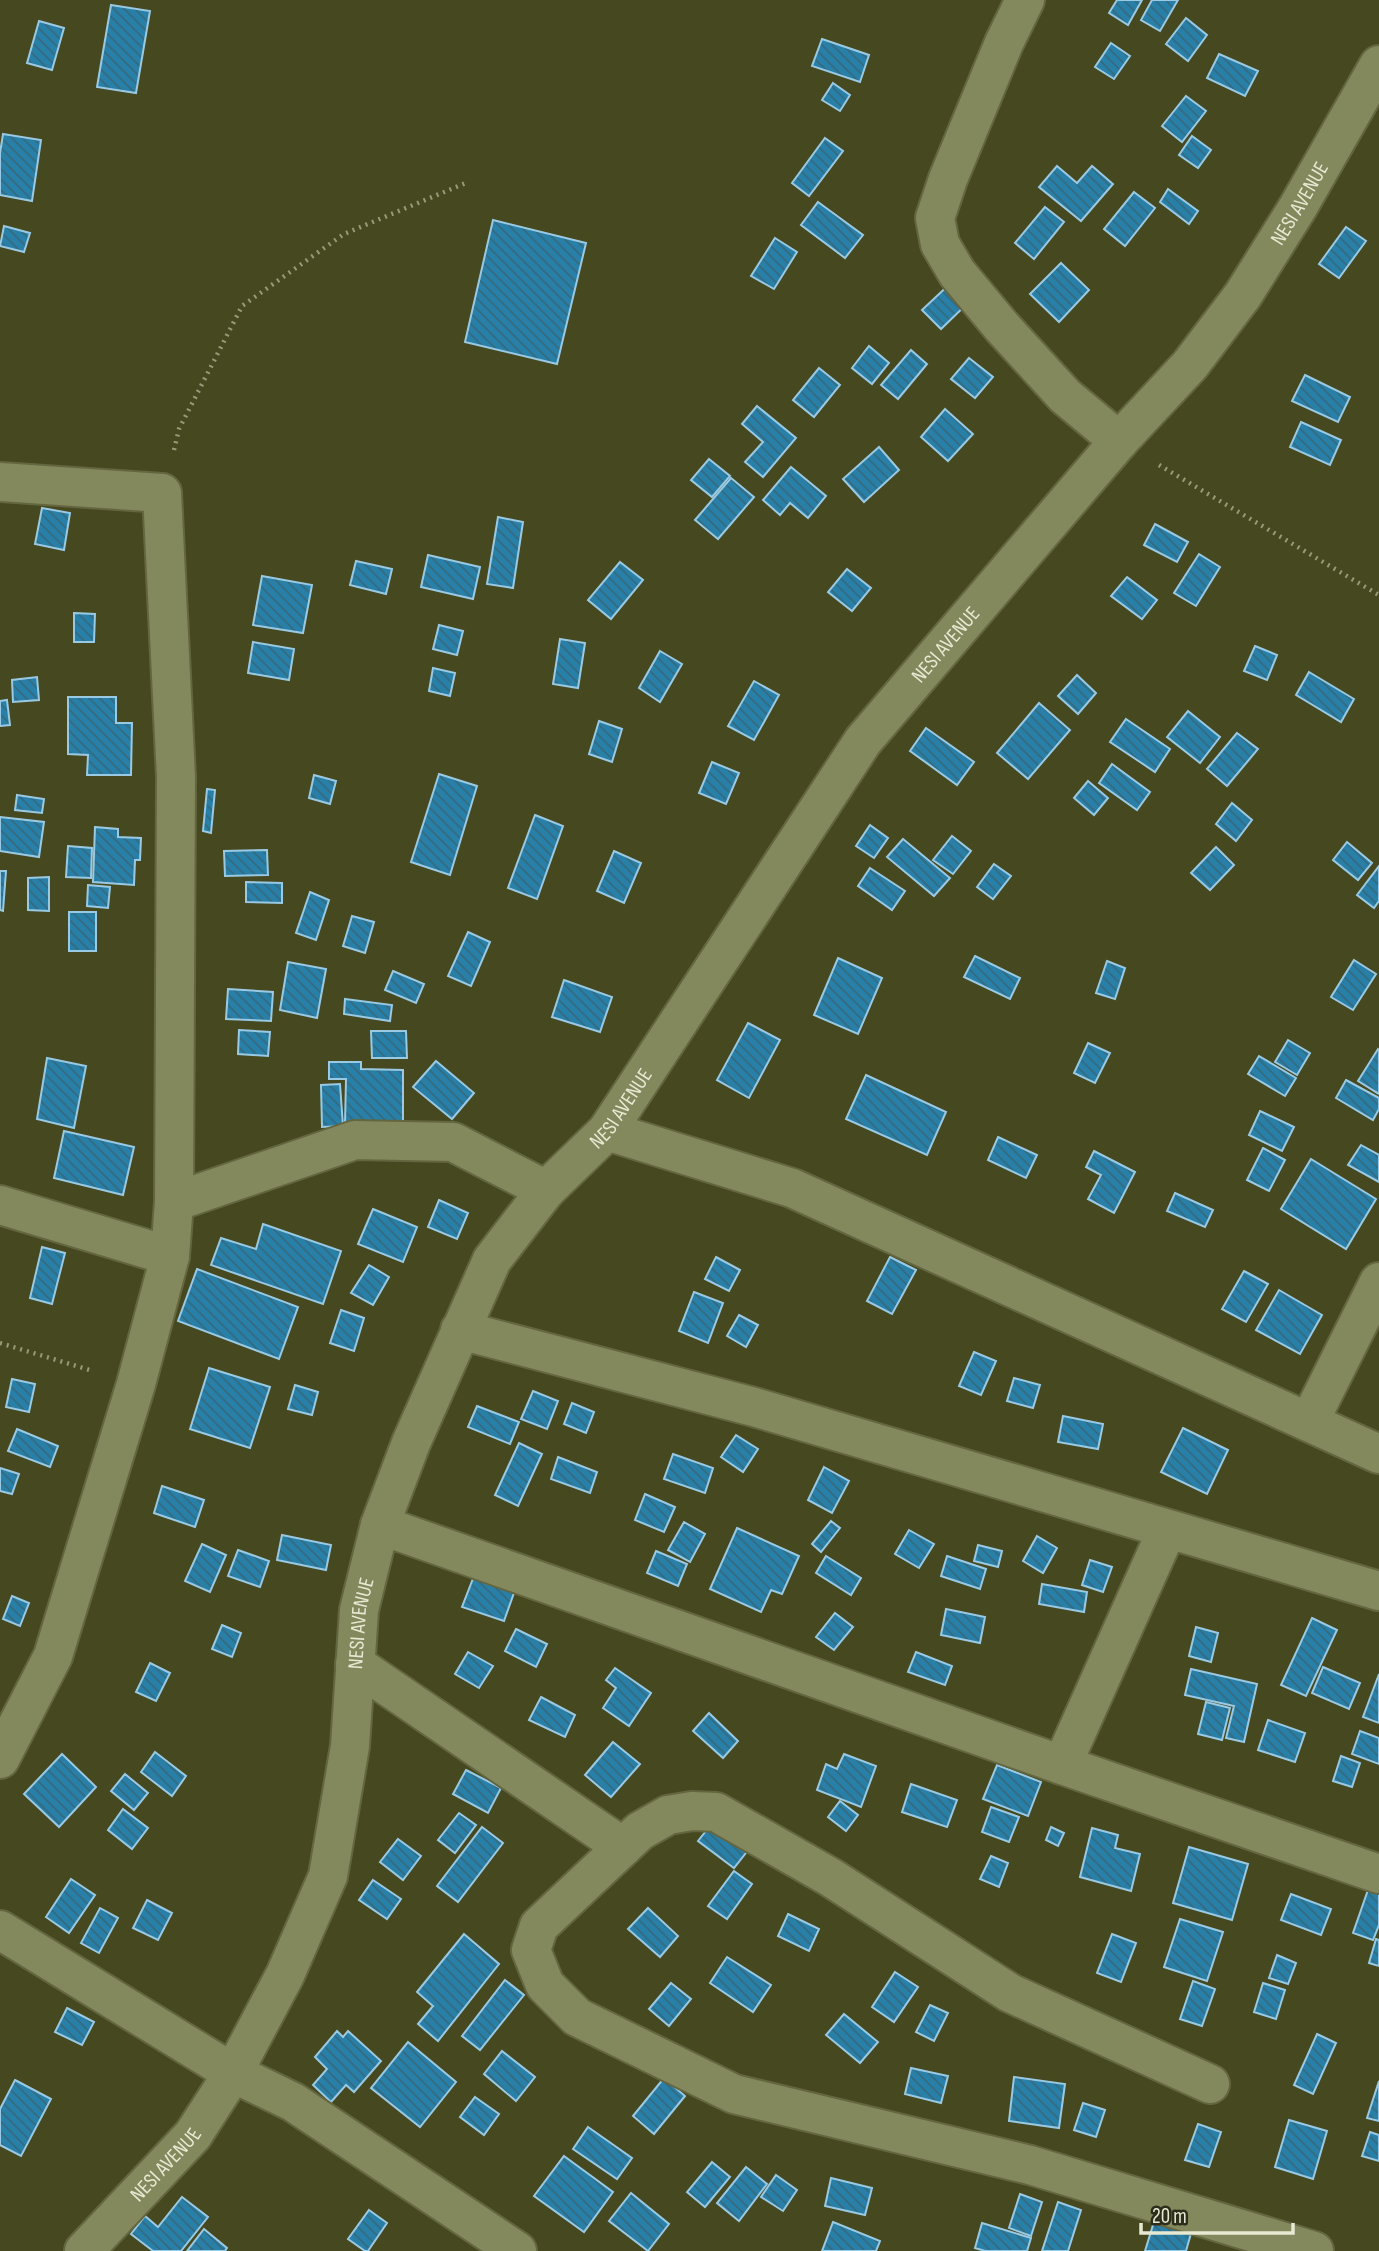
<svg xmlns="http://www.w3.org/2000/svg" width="1379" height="2251" viewBox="0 0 1379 2251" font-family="'Sofia Sans Condensed',sans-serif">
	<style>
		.building { fill: url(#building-back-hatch); stroke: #99c9e3; stroke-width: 2 }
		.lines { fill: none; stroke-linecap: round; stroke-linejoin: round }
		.minor-casing { stroke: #646640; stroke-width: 42 }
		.path { stroke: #979979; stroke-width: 4.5; stroke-dasharray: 2 5; stroke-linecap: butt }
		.minor { stroke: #84885d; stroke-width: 38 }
		.labels { text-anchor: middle; stroke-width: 5; stroke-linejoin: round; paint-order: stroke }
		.street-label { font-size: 21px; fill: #e7e9d2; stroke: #2c2d1b }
	</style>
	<defs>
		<pattern id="building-back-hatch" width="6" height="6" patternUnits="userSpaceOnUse" patternTransform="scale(1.75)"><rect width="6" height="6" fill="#2880a8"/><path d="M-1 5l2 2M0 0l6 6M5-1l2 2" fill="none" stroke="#34697e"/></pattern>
	</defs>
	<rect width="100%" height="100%" fill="#46481f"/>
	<g class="building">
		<path d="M1117,0H1142L1128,25L1109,13Z"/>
		<path d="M1152,0H1178L1160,31L1141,20Z"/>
		<path d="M111,5L150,11L136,93L97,87Z"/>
		<path d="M1186,18L1207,35L1188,61L1166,44Z"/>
		<path d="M39,21L64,28L52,70L27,63Z"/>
		<path d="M822,39L869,55L860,82L812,66Z"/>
		<path d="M1111,43L1130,56L1114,79L1095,67Z"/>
		<path d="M1219,54L1258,71L1245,96L1207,78Z"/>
		<path d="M833,83L850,95L840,111L822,100Z"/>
		<path d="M1186,96L1206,111L1182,142L1162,126Z"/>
		<path d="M3,134L41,140L32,201L0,195V153Z"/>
		<path d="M1192,136L1211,150L1198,168L1179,155Z"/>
		<path d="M825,138L843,151L809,196L792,183Z"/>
		<path d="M1057,166L1077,183L1092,166L1113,184L1081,221L1039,187Z"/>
		<path d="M1168,189L1198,211L1189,224L1160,202Z"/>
		<path d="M1134,192L1155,208L1125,246L1104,229Z"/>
		<path d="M818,202L863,235L845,258L801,225Z"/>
		<path d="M1045,207L1064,222L1034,259L1015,243Z"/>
		<path d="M493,220L586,243L557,364L465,342Z"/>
		<path d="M4,226L30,233L24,252L0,246Z"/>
		<path d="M1346,227L1366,241L1339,278L1319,264Z"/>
		<path d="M775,238L797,252L774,289L751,276Z"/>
		<path d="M1061,263L1089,290L1059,322L1030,294Z"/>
		<path d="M954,280L972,299L941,329L922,310Z"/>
		<path d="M869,346L889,363L872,384L852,368Z"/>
		<path d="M911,350L927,364L898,399L881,385Z"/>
		<path d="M969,358L993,377L975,398L951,379Z"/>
		<path d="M819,368L840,385L814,417L793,400Z"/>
		<path d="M1305,375L1350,397L1338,422L1292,401Z"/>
		<path d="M757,406L796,438L763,477L745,462L763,442L742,424Z"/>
		<path d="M945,409L973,434L948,461L921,437Z"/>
		<path d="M1301,422L1341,440L1330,465L1290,447Z"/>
		<path d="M879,447L899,470L864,502L843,479Z"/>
		<path d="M709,459L730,476L712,497L691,480Z"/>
		<path d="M791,467L826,496L808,518L790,503L780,515L763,500Z"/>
		<path d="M731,478L754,497L718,539L695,520Z"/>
		<path d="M42,508L70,513L64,550L35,544Z"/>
		<path d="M498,517L523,522L513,588L487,584Z"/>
		<path d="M1155,524L1188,542L1177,562L1144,545Z"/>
		<path d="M1199,554L1220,567L1196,606L1174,593Z"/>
		<path d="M428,555L480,567L473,599L421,587Z"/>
		<path d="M356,561L392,569L386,594L350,585Z"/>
		<path d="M620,562L643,580L611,619L588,600Z"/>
		<path d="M847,569L871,588L852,611L828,592Z"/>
		<path d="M262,576L312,585L303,633L253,625Z"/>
		<path d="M1127,577L1157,600L1142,619L1111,596Z"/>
		<path d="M74,613L95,614L94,642H74Z"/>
		<path d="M439,625L463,631L457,655L433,649Z"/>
		<path d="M560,639L585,643L578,688L553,684Z"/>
		<path d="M253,642L294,649L289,680L248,673Z"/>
		<path d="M1255,646L1277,655L1267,680L1244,671Z"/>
		<path d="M660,651L682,664L660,702L639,688Z"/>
		<path d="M433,668L455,673L450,696L429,691Z"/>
		<path d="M1309,672L1354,699L1341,722L1296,695Z"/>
		<path d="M1077,675L1096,693L1078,714L1058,696Z"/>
		<path d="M37,677L39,700L13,702L12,680Z"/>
		<path d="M754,681L779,695L754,740L728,726Z"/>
		<path d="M68,697H116V723H132L131,775H87L88,755L68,754Z"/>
		<path d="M7,700L10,725L0,726V701Z"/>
		<path d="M1039,703L1070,730L1028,779L997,753Z"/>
		<path d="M1188,711L1220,737L1200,763L1167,737Z"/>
		<path d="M1126,719L1170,749L1155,772L1110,742Z"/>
		<path d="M599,721L622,729L612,762L589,754Z"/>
		<path d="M926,728L974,762L957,785L910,751Z"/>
		<path d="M1237,733L1258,749L1227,786L1207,769Z"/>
		<path d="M712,762L739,773L726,804L699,793Z"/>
		<path d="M1112,764L1150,792L1137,810L1099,783Z"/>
		<path d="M439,774L477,786L450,875L411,862Z"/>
		<path d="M314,775L336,781L330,804L309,798Z"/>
		<path d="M1088,781L1108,798L1094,815L1074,798Z"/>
		<path d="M207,789L215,790L211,833L203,831Z"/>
		<path d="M17,795L44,799L42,813L15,810Z"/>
		<path d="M1232,803L1252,820L1236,841L1216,824Z"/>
		<path d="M535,815L563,826L537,899L508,888Z"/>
		<path d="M0,817L44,822L39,857L0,851Z"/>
		<path d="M870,825L888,838L874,858L856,846Z"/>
		<path d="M95,827L118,829V837L141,838L140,860H135L134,885L93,882Z"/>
		<path d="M952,836L971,851L953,874L933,860Z"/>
		<path d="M903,839L950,878L934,896L887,857Z"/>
		<path d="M1347,842L1372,863L1358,880L1333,860Z"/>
		<path d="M68,846L92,848L91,878L66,877Z"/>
		<path d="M1216,847L1234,865L1210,890L1191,873Z"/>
		<path d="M267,850L268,875L225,876L224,851Z"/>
		<path d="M614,851L641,863L624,903L597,891Z"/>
		<path d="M994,864L1011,876L993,899L977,887Z"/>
		<path d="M1379,866V901L1374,908L1357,895Z"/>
		<path d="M870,868L905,891L892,910L858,886Z"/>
		<path d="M0,871H6L3,911L0,910Z"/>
		<path d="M49,877V911L28,910V878Z"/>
		<path d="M246,882L282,883V903L246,902Z"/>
		<path d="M88,885L110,887L108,908L87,906Z"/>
		<path d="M310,892L329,900L316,940L296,933Z"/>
		<rect x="69" y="912" width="27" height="39"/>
		<path d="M352,916L374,922L365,953L343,946Z"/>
		<path d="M468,932L490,942L471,986L448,976Z"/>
		<path d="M975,956L1020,978L1010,999L964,977Z"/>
		<path d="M838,958L882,978L858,1034L814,1015Z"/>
		<path d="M1354,960L1376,974L1353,1010L1331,997Z"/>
		<path d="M1107,961L1125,968L1115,999L1096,993Z"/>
		<path d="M288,962L326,969L317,1018L280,1010Z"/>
		<path d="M393,971L424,984L416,1003L385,990Z"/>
		<path d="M564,980L612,997L600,1032L552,1017Z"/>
		<path d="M228,989L273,992L271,1021L226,1019Z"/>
		<path d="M345,999L392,1005L390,1021L344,1014Z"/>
		<path d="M748,1023L780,1040L749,1098L717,1080Z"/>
		<path d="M239,1030L270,1032L268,1056L238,1054Z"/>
		<path d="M371,1031H406L407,1058H372Z"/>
		<path d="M1288,1040L1310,1053L1297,1075L1275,1062Z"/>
		<path d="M1088,1043L1110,1053L1095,1083L1074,1073Z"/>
		<path d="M1378,1049L1379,1050V1094L1358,1081Z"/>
		<path d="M1259,1056L1296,1078L1285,1096L1248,1074Z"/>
		<path d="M47,1058L86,1066L74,1128L37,1119Z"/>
		<path d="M436,1061L474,1093L452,1119L413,1087Z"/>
		<path d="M329,1062H361V1069L403,1070V1125L345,1124L346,1079H329Z"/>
		<path d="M866,1075L946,1112L927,1155L846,1119Z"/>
		<path d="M1346,1080L1379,1098V1109L1373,1120L1336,1098Z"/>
		<path d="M340,1084L343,1126L322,1127L321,1085Z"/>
		<path d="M1260,1111L1294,1127L1282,1151L1249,1135Z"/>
		<path d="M64,1131L134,1147L123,1195L54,1178Z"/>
		<path d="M998,1137L1037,1155L1026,1178L988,1160Z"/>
		<path d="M1361,1145L1379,1155V1182L1348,1165Z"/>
		<path d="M1263,1148L1285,1160L1269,1191L1247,1180Z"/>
		<path d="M1094,1151L1135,1172L1114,1213L1088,1199L1101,1175L1086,1167Z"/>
		<path d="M1311,1159L1376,1199L1346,1249L1281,1209Z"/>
		<path d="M1175,1193L1213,1210L1205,1227L1167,1211Z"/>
		<path d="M439,1200L468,1213L457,1239L428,1227Z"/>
		<path d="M373,1209L417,1227L403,1262L358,1244Z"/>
		<path d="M263,1224L341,1251L323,1304L211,1265L221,1238L256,1249Z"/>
		<path d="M42,1247L65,1253L52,1304L30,1298Z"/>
		<path d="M716,1257L740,1270L729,1291L705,1279Z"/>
		<path d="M890,1257L916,1270L892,1314L867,1301Z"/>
		<path d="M369,1265L389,1277L373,1305L351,1293Z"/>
		<path d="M197,1269L298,1307L279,1359L178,1321Z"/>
		<path d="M1244,1271L1268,1284L1246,1322L1222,1309Z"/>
		<path d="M1279,1290L1322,1315L1300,1354L1256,1330Z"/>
		<path d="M694,1292L723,1303L708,1343L679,1331Z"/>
		<path d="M341,1310L364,1318L354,1351L330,1343Z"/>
		<path d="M739,1315L758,1325L746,1347L727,1336Z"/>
		<path d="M974,1352L996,1361L981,1395L959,1386Z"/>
		<path d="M209,1368L270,1387L250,1448L190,1429Z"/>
		<path d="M1014,1378L1040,1385L1033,1408L1007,1401Z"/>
		<path d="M12,1379L35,1384L29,1412L6,1407Z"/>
		<path d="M295,1385L318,1392L312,1415L288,1409Z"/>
		<path d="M533,1391L558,1401L547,1429L521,1419Z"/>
		<path d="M572,1403L594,1412L586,1433L564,1424Z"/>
		<path d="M477,1406L519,1422L510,1444L468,1427Z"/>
		<path d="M1063,1416L1103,1424L1098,1449L1058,1442Z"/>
		<path d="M1183,1428L1228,1450L1207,1494L1161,1472Z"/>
		<path d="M17,1429L58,1446L50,1467L8,1451Z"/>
		<path d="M736,1435L758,1449L743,1472L721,1457Z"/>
		<path d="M519,1443L542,1454L518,1506L495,1495Z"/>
		<path d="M673,1454L713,1468L705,1493L664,1479Z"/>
		<path d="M558,1457L597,1472L590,1493L551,1479Z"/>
		<path d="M824,1467L849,1481L832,1513L808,1500Z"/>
		<path d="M0,1468L19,1474L12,1494L0,1491Z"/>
		<path d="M162,1486L204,1500L195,1527L154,1513Z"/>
		<path d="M645,1494L675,1507L664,1532L635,1520Z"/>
		<path d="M831,1521L840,1528L821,1552L812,1544Z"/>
		<path d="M684,1522L705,1534L690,1562L668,1550Z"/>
		<path d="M737,1528L799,1556L782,1594L771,1590L761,1612L710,1589Z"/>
		<path d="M909,1530L934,1544L919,1568L895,1554Z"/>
		<path d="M282,1535L331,1545L326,1570L277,1560Z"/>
		<path d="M1037,1536L1057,1548L1043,1573L1023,1561Z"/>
		<path d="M202,1544L226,1555L210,1592L185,1581Z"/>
		<path d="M978,1545L1002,1551L998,1567L974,1561Z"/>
		<path d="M238,1550L269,1561L260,1587L228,1576Z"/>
		<path d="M656,1551L687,1564L678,1586L647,1573Z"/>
		<path d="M826,1556L861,1578L851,1595L816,1573Z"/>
		<path d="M947,1556L986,1569L980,1589L941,1576Z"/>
		<path d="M1090,1560L1112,1567L1103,1592L1082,1585Z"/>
		<path d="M474,1576L515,1590L504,1621L462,1607Z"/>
		<path d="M1042,1584L1087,1592L1084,1612L1039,1604Z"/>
		<path d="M12,1596L29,1603L20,1626L3,1619Z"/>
		<path d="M946,1609L985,1617L980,1643L941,1635Z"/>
		<path d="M835,1613L853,1627L834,1650L816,1637Z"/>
		<path d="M1312,1618L1337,1630L1306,1696L1281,1685Z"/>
		<path d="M222,1625L241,1633L232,1657L212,1649Z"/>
		<path d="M1196,1627L1218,1633L1211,1662L1189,1656Z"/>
		<path d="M516,1629L547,1644L536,1667L505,1651Z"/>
		<path d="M468,1652L493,1666L479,1688L455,1674Z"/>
		<path d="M916,1652L952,1666L945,1685L908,1672Z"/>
		<path d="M150,1663L170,1673L156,1701L136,1692Z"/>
		<path d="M1323,1667L1360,1683L1349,1709L1312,1693Z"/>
		<path d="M615,1668L651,1693L629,1726L603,1708L616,1688L606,1680Z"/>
		<path d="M1191,1669L1257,1684L1244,1742L1226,1738L1234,1706L1185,1695Z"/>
		<path d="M1379,1674V1723L1363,1717Z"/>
		<path d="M541,1697L575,1715L565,1737L529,1720Z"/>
		<path d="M1206,1702L1230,1708L1222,1740L1198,1734Z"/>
		<path d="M709,1713L738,1741L723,1758L693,1731Z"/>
		<path d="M1268,1720L1305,1733L1295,1762L1258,1750Z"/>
		<path d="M1360,1731L1379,1738V1764L1352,1754Z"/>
		<path d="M613,1742L640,1764L611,1797L585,1775Z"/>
		<path d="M155,1752L186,1776L172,1796L141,1772Z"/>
		<path d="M62,1754L96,1787L59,1827L24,1794Z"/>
		<path d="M844,1754L876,1766L861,1807L817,1790L826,1764L837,1769Z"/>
		<path d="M1341,1756L1360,1763L1352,1787L1333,1781Z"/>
		<path d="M997,1765L1041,1782L1028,1816L983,1799Z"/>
		<path d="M466,1770L501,1788L488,1813L453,1794Z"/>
		<path d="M125,1774L148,1793L134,1810L111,1791Z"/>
		<path d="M911,1784L957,1800L947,1827L902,1812Z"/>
		<path d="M840,1801L858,1815L846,1831L828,1817Z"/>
		<path d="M991,1807L1019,1817L1009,1842L982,1832Z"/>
		<path d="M123,1809L148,1828L132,1849L108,1830Z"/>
		<path d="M459,1813L476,1825L455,1853L438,1840Z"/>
		<path d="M714,1821L749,1849L734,1868L698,1841Z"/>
		<path d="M482,1827L503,1843L458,1902L437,1886Z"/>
		<path d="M1051,1827L1064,1833L1058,1846L1046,1840Z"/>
		<path d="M1092,1828L1118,1835L1115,1848L1140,1854L1131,1891L1080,1877Z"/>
		<path d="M398,1839L421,1856L403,1880L380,1862Z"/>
		<path d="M1189,1847L1248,1864L1232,1920L1173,1903Z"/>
		<path d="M991,1856L1008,1863L999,1887L980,1879Z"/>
		<path d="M734,1871L752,1884L727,1919L708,1906Z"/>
		<path d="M71,1879L95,1895L69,1933L46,1917Z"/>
		<path d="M373,1880L401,1899L387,1919L359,1900Z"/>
		<path d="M1369,1887L1379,1891V1925L1373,1940L1353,1933Z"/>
		<path d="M1291,1894L1331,1909L1321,1935L1281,1920Z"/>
		<path d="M147,1900L172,1913L158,1940L133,1928Z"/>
		<path d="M100,1908L118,1918L99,1953L81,1943Z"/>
		<path d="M648,1908L678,1936L660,1957L628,1929Z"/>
		<path d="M788,1914L819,1929L809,1951L778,1936Z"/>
		<path d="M1180,1919L1223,1932L1207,1981L1164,1967Z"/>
		<path d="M464,1934L499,1964L438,2041L418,2024L433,2006L417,1992Z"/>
		<path d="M1112,1934L1136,1943L1121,1982L1097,1973Z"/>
		<path d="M1376,1939L1379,1940V1966L1369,1963Z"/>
		<path d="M1277,1955L1296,1963L1288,1984L1269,1978Z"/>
		<path d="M727,1957L771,1985L753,2012L710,1983Z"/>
		<path d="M895,1972L918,1987L894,2022L872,2007Z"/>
		<path d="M505,1980L524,1995L480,2050L462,2036Z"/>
		<path d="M1193,1981L1215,1989L1202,2026L1180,2019Z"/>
		<path d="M671,1983L691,1999L669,2026L649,2009Z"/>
		<path d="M1263,1983L1285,1990L1276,2019L1254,2012Z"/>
		<path d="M930,2005L948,2013L934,2041L916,2032Z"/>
		<path d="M67,2008L94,2022L82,2045L55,2032Z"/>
		<path d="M844,2014L878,2042L860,2063L826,2035Z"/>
		<path d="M337,2031L343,2037L348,2031L381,2061L354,2092L346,2085L331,2102L313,2085L327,2069L315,2057Z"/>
		<path d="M1317,2034L1336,2043L1313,2094L1294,2085Z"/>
		<path d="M408,2042L456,2082L420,2127L371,2088Z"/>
		<path d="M502,2051L535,2077L516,2101L484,2074Z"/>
		<path d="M911,2068L948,2076L941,2103L905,2094Z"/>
		<path d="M1014,2077L1065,2084L1059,2128L1009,2121Z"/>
		<path d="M664,2078L685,2096L654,2134L633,2116Z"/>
		<path d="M15,2080L51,2099L21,2156L0,2145V2109Z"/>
		<path d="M1379,2081V2121L1367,2118Z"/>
		<path d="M475,2097L499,2114L484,2135L460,2117Z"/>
		<path d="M1083,2103L1105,2110L1096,2137L1074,2130Z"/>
		<path d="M1289,2120L1327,2131L1313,2179L1275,2167Z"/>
		<path d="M1198,2124L1221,2132L1209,2167L1185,2160Z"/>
		<path d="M588,2127L632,2158L617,2179L573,2149Z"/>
		<path d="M1370,2132L1379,2135V2161L1362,2156Z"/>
		<path d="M564,2156L613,2192L584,2232L534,2196Z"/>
		<path d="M712,2162L730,2177L705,2207L687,2192Z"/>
		<path d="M746,2167L767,2184L739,2221L717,2203Z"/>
		<path d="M776,2175L797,2190L783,2211L761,2197Z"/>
		<path d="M831,2178L872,2188L865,2215L825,2206Z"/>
		<path d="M631,2193L669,2224L648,2251L609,2221Z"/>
		<path d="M1020,2194L1042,2202L1031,2236L1009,2228Z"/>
		<path d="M182,2197L208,2217L181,2251H153L131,2234L145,2216L158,2227Z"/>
		<path d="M1058,2202L1081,2210L1068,2251H1042Z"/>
		<path d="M369,2210L387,2223L368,2251H365L348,2239Z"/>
		<path d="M1157,2212L1194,2223L1186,2251H1145Z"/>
		<path d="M833,2222L880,2241L876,2251H822Z"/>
		<path d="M982,2223L1031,2238L1027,2251H985L975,2248Z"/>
		<path d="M204,2229L227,2248L225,2251H187Z"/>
	</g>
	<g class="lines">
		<g class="minor-casing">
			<g id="minor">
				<path d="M1025,0L1004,43L948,179L935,218L940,244L957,273L1002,327L1065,396L1119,441"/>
				<path d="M0,482L162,493L176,777L174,1202L170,1256L136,1384L53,1656L0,1759"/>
				<path d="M607,1131L792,1188L1379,1454"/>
				<path d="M174,1202L355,1140L453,1142L546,1190"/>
				<path d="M0,1205L170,1256"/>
				<path d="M460,1330L754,1407L1379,1591"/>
				<path d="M1309,1422L1379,1282"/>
				<path d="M380,1525L1062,1765L1379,1874"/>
				<path d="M355,1664L623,1847"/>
				<path d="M1062,1765L1167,1530"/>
				<path d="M0,1930L233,2073L293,2102L517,2251"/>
				<path d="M1210,2084L1010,1993L830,1877L716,1812L692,1811L668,1815L640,1831L539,1926L531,1950L545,1985L577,2017L734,2094L1030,2165L1314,2251"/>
				<path id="s1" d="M84,2251L193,2135L233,2073L285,1975L328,1876L350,1746L359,1610L380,1525L411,1443L492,1260L546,1190L607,1131L863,741L1119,441L1190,365L1243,295L1298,207L1379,65"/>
			</g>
		</g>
		<g class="path">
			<path d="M174,450L179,429L242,306L344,234L468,182"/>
			<path d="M1159,465L1379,595"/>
			<path d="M0,1343L93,1371"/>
		</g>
		<use href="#minor" class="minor"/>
	</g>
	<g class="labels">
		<g class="street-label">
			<text dy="7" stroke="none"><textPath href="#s1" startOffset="2429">NESI AVENUE</textPath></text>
			<text dy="7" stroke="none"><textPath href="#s1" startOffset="1862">NESI AVENUE</textPath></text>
			<text dy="7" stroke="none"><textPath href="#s1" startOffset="1295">NESI AVENUE</textPath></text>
			<text dy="7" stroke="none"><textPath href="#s1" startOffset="707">NESI AVENUE</textPath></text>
			<text dy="7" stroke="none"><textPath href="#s1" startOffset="119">NESI AVENUE</textPath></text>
		</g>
	</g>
	<path d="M1141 2223v10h152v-10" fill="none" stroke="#e7e9d2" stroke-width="3.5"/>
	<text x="1152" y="2223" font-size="21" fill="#e7e9d2" stroke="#2c2d1b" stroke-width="5" paint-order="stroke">20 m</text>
</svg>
